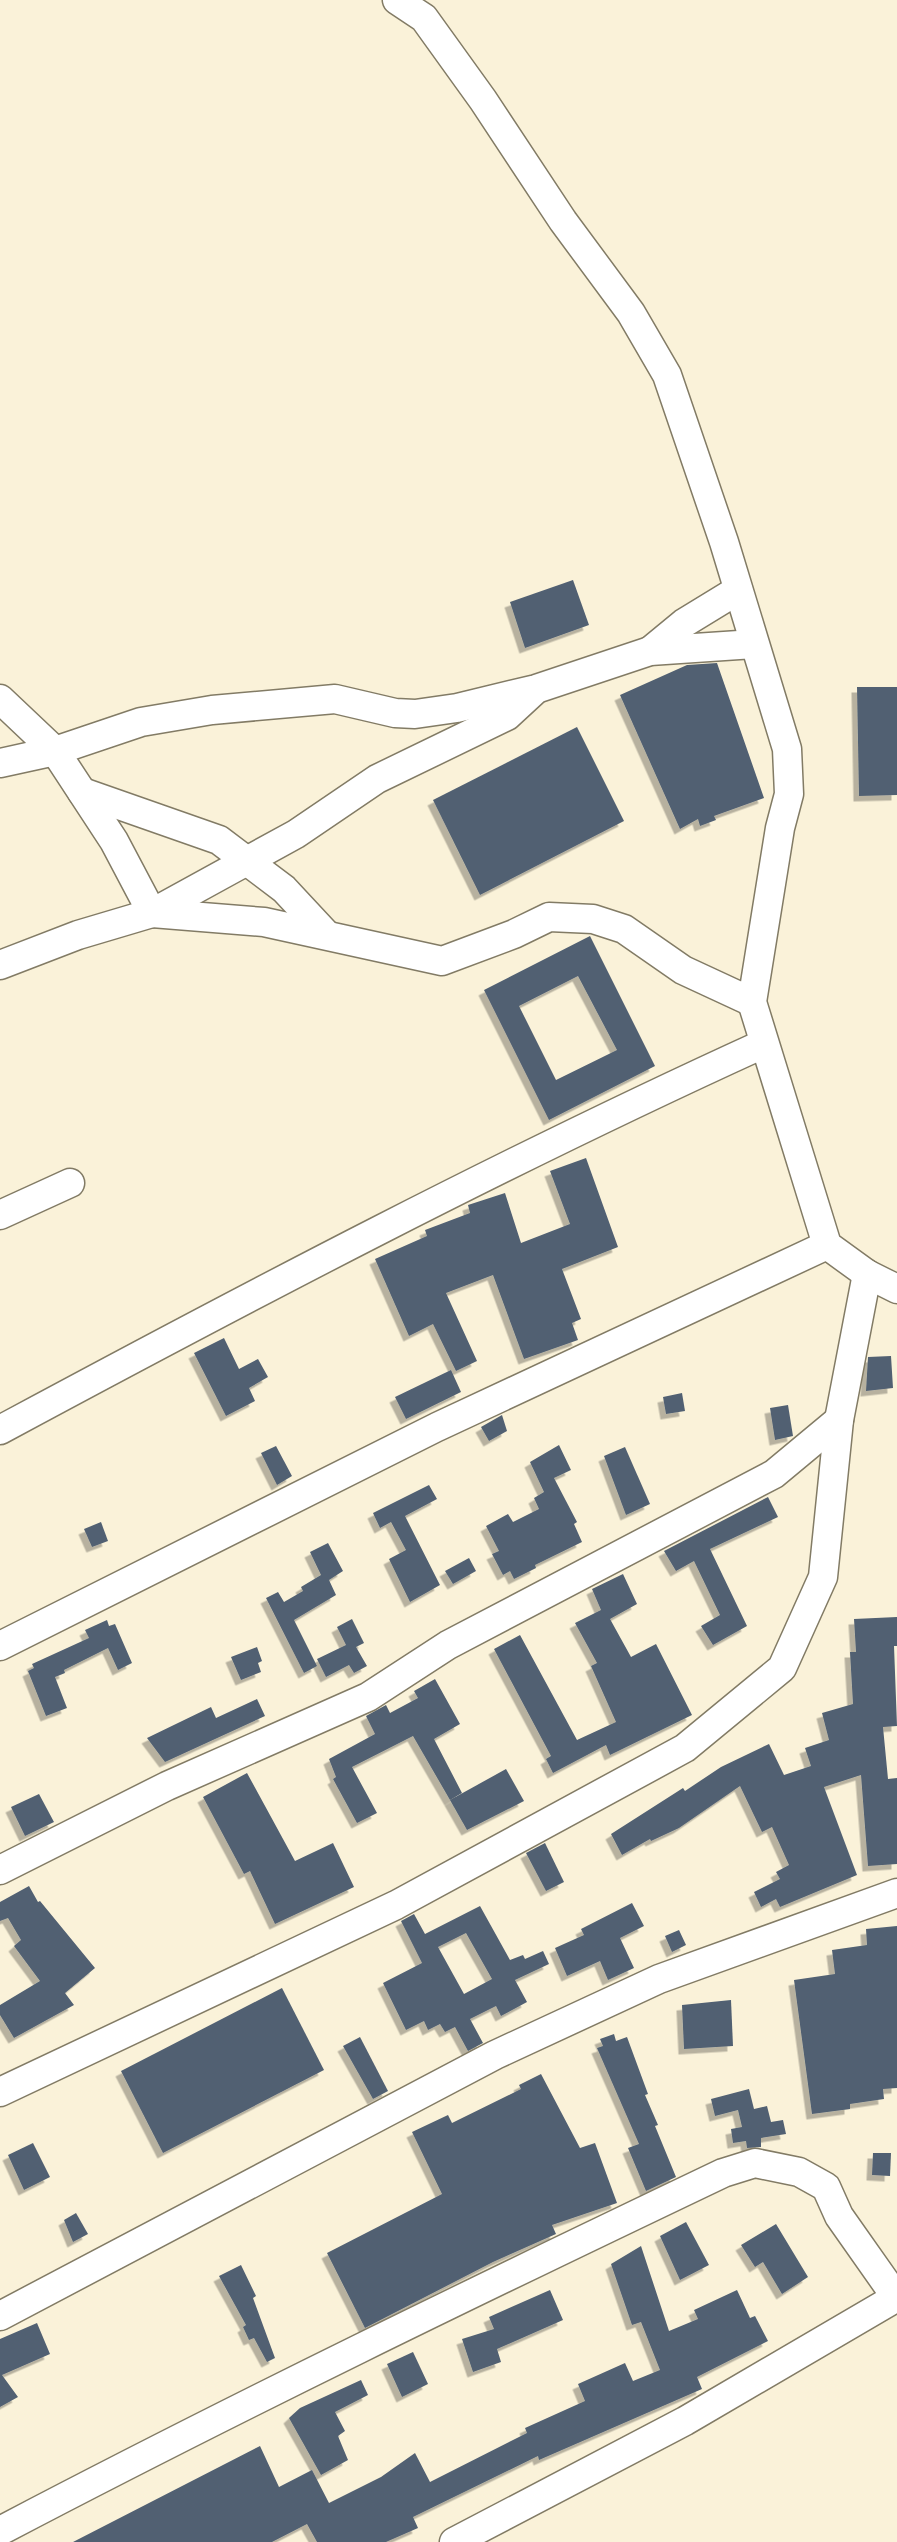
<svg xmlns="http://www.w3.org/2000/svg" width="897" height="2542" viewBox="0 0 897 2542" font-family="'DejaVu Sans',sans-serif">
	<style>
		.building { fill: #516072; fill-rule: evenodd; filter: url(#shadow) }
		.lines { fill: none; stroke-linecap: round; stroke-linejoin: round }
		.minor-casing { stroke: #827b65; stroke-width: 31 }
		.minor { stroke: #fff; stroke-width: 28 }
	</style>
	<defs>
		<filter id="shadow"><feDropShadow dx="-5.5" dy="5.5" stdDeviation="0" flood-color="#0004"/></filter>
	</defs>
	<rect width="100%" height="100%" fill="#faf2d9"/>
	<g class="building">
		<path d="M573,580L589,625L525,648L510,602Z"/>
		<path d="M717,663L764,798L714,816L716,820L700,826L698,819L680,829L620,695L687,665Z"/>
		<path d="M857,687H897V795L859,796Z"/>
		<path d="M577,727L624,821L480,895L433,800Z"/>
		<path d="M590,936L655,1066L549,1120L484,990ZM578,976L617,1050L556,1080L519,1006Z"/>
		<path d="M586,1158L618,1247L562,1269L581,1319L572,1323L578,1340L524,1359L493,1275L446,1293L477,1361L456,1371L433,1324L409,1336L375,1259L427,1236L425,1230L470,1213L468,1205L505,1193L521,1243L570,1224L550,1171Z"/>
		<path d="M224,1338L239,1369L258,1359L268,1377L249,1388L255,1401L226,1416L194,1353Z"/>
		<path d="M891,1356L893,1388L866,1391L868,1357Z"/>
		<path d="M451,1370L461,1392L406,1419L395,1397Z"/>
		<path d="M682,1393L685,1411L666,1414L663,1397Z"/>
		<path d="M788,1405L793,1436L775,1440L770,1408Z"/>
		<path d="M502,1415L507,1431L489,1441L481,1427Z"/>
		<path d="M559,1445L571,1470L554,1478L577,1522L574,1524L582,1542L535,1565L536,1568L514,1579L510,1571L503,1575L492,1554L499,1551L486,1526L508,1514L513,1522L539,1509L534,1498L544,1492L530,1462Z"/>
		<path d="M276,1446L292,1476L277,1485L261,1453Z"/>
		<path d="M625,1447L650,1504L626,1515L604,1456Z"/>
		<path d="M429,1485L437,1499L405,1516L440,1585L410,1602L389,1559L406,1550L391,1522L380,1528L373,1513Z"/>
		<path d="M768,1497L778,1517L710,1549L747,1626L713,1645L701,1626L720,1615L694,1561L676,1571L664,1551Z"/>
		<path d="M101,1522L108,1541L92,1547L84,1529Z"/>
		<path d="M328,1543L343,1571L329,1580L336,1595L294,1620L317,1666L304,1673L266,1598L278,1592L284,1602L303,1591L301,1587L321,1575L310,1552Z"/>
		<path d="M469,1558L476,1571L453,1584L445,1571Z"/>
		<path d="M623,1574L637,1604L610,1619L631,1657L656,1644L692,1715L610,1755L606,1745L553,1773L546,1759L551,1756L494,1649L520,1635L577,1740L616,1722L591,1666L597,1663L575,1623L601,1610L592,1589Z"/>
		<path d="M897,1617V1646H894L897,1726L883,1727L888,1779L897,1778V1864L868,1866L861,1775L824,1787L857,1875L780,1907L776,1899L761,1907L754,1892L780,1879L776,1872L789,1865L772,1827L762,1832L740,1786L679,1828L651,1841L650,1839L622,1855L611,1834L683,1788L685,1791L721,1767L769,1744L784,1775L811,1766L805,1748L829,1740L822,1713L853,1704L850,1652H856L854,1619Z"/>
		<path d="M352,1619L364,1643L356,1647L367,1666L354,1673L349,1665L326,1677L317,1659L346,1645L337,1627Z"/>
		<path d="M107,1620L109,1626L115,1624L132,1663L118,1670L108,1648L64,1670L65,1673L55,1677L67,1708L46,1716L28,1671L34,1668L32,1664L89,1638L85,1630Z"/>
		<path d="M257,1647L262,1661L258,1663L261,1672L241,1680L231,1657Z"/>
		<path d="M435,1679L460,1724L434,1739L462,1793L450,1800L413,1736L352,1767L377,1813L357,1823L333,1779L336,1777L329,1759L375,1734L366,1716L386,1705L390,1713L418,1698L414,1691Z"/>
		<path d="M257,1699L265,1716L165,1762L147,1738L211,1707L216,1718Z"/>
		<path d="M506,1769L524,1801L467,1830L450,1800Z"/>
		<path d="M247,1773L295,1861L333,1843L354,1887L275,1924L250,1871L244,1874L203,1797Z"/>
		<path d="M39,1794L54,1822L25,1836L11,1807Z"/>
		<path d="M545,1843L564,1882L546,1891L526,1853Z"/>
		<path d="M29,1886L38,1902L40,1901L95,1968L65,1993L74,2005L14,2038L0,2015V2005L40,1981L14,1946L21,1940L8,1918L0,1921V1902Z"/>
		<path d="M632,1903L644,1926L620,1938L634,1968L608,1980L600,1961L567,1976L555,1948L584,1935L581,1929Z"/>
		<path d="M480,1906L510,1960L523,1955L525,1959L543,1951L549,1964L515,1980L527,2002L501,2016L496,2006L470,2019L483,2043L468,2051L455,2027L445,2032L440,2024L428,2030L424,2021L406,2030L383,1983L422,1963L401,1921L414,1914L425,1934ZM466,1933L492,1979L464,1994L438,1947Z"/>
		<path d="M897,1926V2088L883,2089L884,2099L850,2104V2109L812,2114L794,1980L835,1974L832,1950L867,1945L866,1929Z"/>
		<path d="M679,1930L686,1945L672,1952L665,1936Z"/>
		<path d="M282,1988L324,2070L163,2153L121,2071Z"/>
		<path d="M731,2000L733,2046L684,2049L682,2005Z"/>
		<path d="M614,2034L616,2041L627,2037L648,2094L645,2095L658,2125L655,2126L676,2177L646,2191L628,2148L639,2144L597,2048L603,2046L600,2039Z"/>
		<path d="M360,2037L388,2091L373,2099L343,2046Z"/>
		<path d="M541,2074L580,2148L595,2143L617,2203L552,2225L556,2234L493,2262L365,2328L327,2253L442,2194L412,2132L448,2115L452,2123L521,2089L519,2085Z"/>
		<path d="M749,2089L754,2109L767,2106L771,2122L783,2120L786,2134L761,2138V2147L747,2148L746,2141L733,2143L731,2129L742,2127L738,2110L715,2116L711,2099Z"/>
		<path d="M33,2143L50,2177L24,2190L8,2155Z"/>
		<path d="M873,2153H891L890,2176L872,2175Z"/>
		<path d="M76,2213L88,2234L73,2242L64,2220Z"/>
		<path d="M686,2222L709,2265L680,2280L660,2236Z"/>
		<path d="M776,2224L808,2277L782,2294L763,2262L755,2267L741,2245Z"/>
		<path d="M641,2246L669,2331L698,2319L694,2310L737,2290L750,2318L755,2316L768,2341L697,2377L702,2389L539,2460L538,2456L413,2517L418,2528L386,2542H317L307,2524L272,2542H73L260,2446L279,2487L312,2470L329,2503L381,2477L415,2453L430,2482L527,2433L525,2428L585,2401L578,2384L625,2363L633,2381L660,2370L641,2322L632,2325L611,2264Z"/>
		<path d="M241,2265L256,2296L253,2298L275,2358L267,2362L254,2338L249,2340L243,2327L246,2325L219,2276Z"/>
		<path d="M550,2290L563,2320L497,2349L501,2362L473,2372L462,2339L494,2329L489,2317Z"/>
		<path d="M37,2323L50,2354L2,2375L18,2397L0,2407V2339Z"/>
		<path d="M413,2352L428,2384L402,2397L387,2364Z"/>
		<path d="M361,2380L368,2395L335,2412L345,2431L338,2436L348,2460L321,2475L289,2418L300,2408Z"/>
	</g>
	<g class="lines">
		<g class="minor-casing">
			<g id="minor">
				<path d="M397,0L424,18L483,100L563,221L631,313L667,375L724,542L787,749L789,794L780,828L752,1002L827,1245L867,1274L897,1289"/>
				<path d="M650,651L684,623L738,590"/>
				<path d="M0,699L55,751L114,841L152,913"/>
				<path d="M0,763L55,751L141,722L212,710L335,699L395,713L415,714L457,708L536,689L650,651L754,644"/>
				<path d="M82,792L219,840L284,889L325,933"/>
				<path d="M152,913L264,922L442,961L514,934L549,917L593,919L624,929L683,970L752,1002"/>
				<path d="M0,965L78,935L152,913L296,834L377,779L507,716L533,692"/>
				<path d="M0,1215L70,1183"/>
				<path d="M0,1430C251,1295 504,1162 763,1044"/>
				<path d="M0,1646L437,1427L827,1245"/>
				<path d="M0,1870L167,1786L368,1697L448,1645L774,1474L839,1420"/>
				<path d="M0,2092L396,1905L685,1748L782,1668L823,1577L839,1420L867,1274"/>
				<path d="M0,2316L495,2055L659,1979L897,1893"/>
				<path d="M0,2531C238,2406 480,2289 723,2173L755,2163L799,2172L826,2187L839,2216L896,2297"/>
				<path d="M454,2542L685,2421L897,2297"/>
			</g>
		</g>
		<use href="#minor" class="minor"/>
	</g>
</svg>
